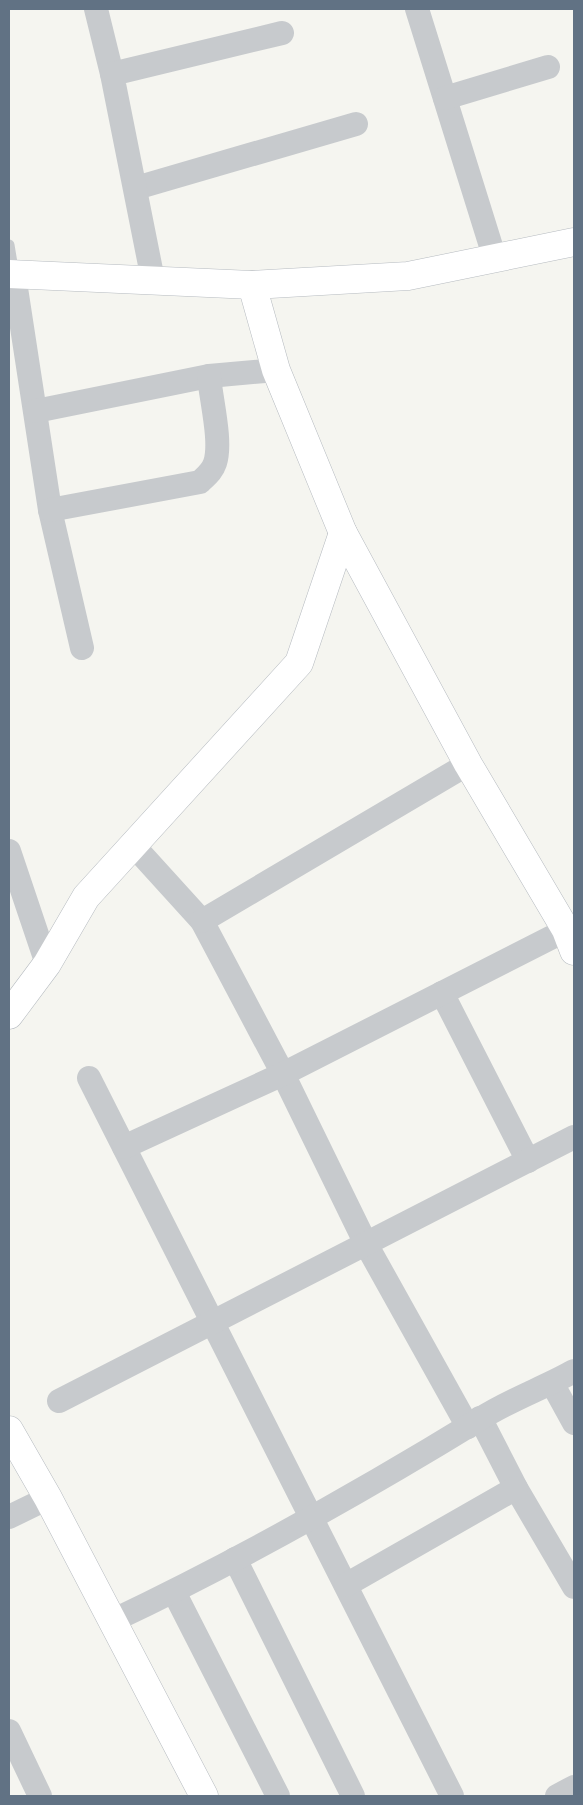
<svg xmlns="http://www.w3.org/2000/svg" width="583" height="1805" viewBox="0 0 583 1805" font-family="'Public Sans',sans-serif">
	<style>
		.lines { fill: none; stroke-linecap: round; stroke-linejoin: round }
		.secondary-casing { stroke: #b6bbc0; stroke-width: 29 }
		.lane { stroke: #c7cacd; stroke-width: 11 }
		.street { stroke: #c7cacd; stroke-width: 24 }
		.secondary { stroke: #fff; stroke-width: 28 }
	</style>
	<rect width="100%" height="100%" fill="#f5f5f0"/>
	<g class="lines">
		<g class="secondary-casing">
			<g id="secondary">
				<path d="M9,274L252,285L408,276L574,242"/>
				<path d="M252,285L276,370L343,533L468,764L566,930L574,951"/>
				<path d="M9,1015L47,964L86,897L299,663L343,533"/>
				<path d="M9,1430L48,1498L204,1796"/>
			</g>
		</g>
		<path class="lane" d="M9,245L14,275"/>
		<g class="street">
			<path d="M96,9L112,74"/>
			<path d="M417,9L495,259"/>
			<path d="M445,98L548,67"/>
			<path d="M136,188L356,124"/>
			<path d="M14,275L50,510L82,648"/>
			<path d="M153,280L112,74L282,33"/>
			<path d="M36,411L209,376L276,370"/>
			<path d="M50,510L200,482C206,476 212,472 215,463C222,442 211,400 209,376"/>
			<path d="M133,845L202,921L283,1074L366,1244L468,1427"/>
			<path d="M9,851L47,964"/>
			<path d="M202,921L468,764"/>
			<path d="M442,993L528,1161"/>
			<path d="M89,1078L452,1796"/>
			<path d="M124,1147L283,1074L566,930"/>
			<path d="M552,1383L574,1423"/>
			<path d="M59,1401L574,1137"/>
			<path d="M480,1418L516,1488L574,1587"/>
			<path d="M9,1517L48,1498"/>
			<path d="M235,1559L353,1796"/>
			<path d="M346,1585L516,1488"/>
			<path d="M174,1592L278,1796"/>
			<path d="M112,1621C238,1561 361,1492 480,1419C509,1400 544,1388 574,1371"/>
			<path d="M9,1731L40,1796"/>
			<path d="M557,1796L574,1787"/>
		</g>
		<use href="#secondary" class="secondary"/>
	</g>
	<rect width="583" height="1805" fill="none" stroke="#617284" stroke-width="20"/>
</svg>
